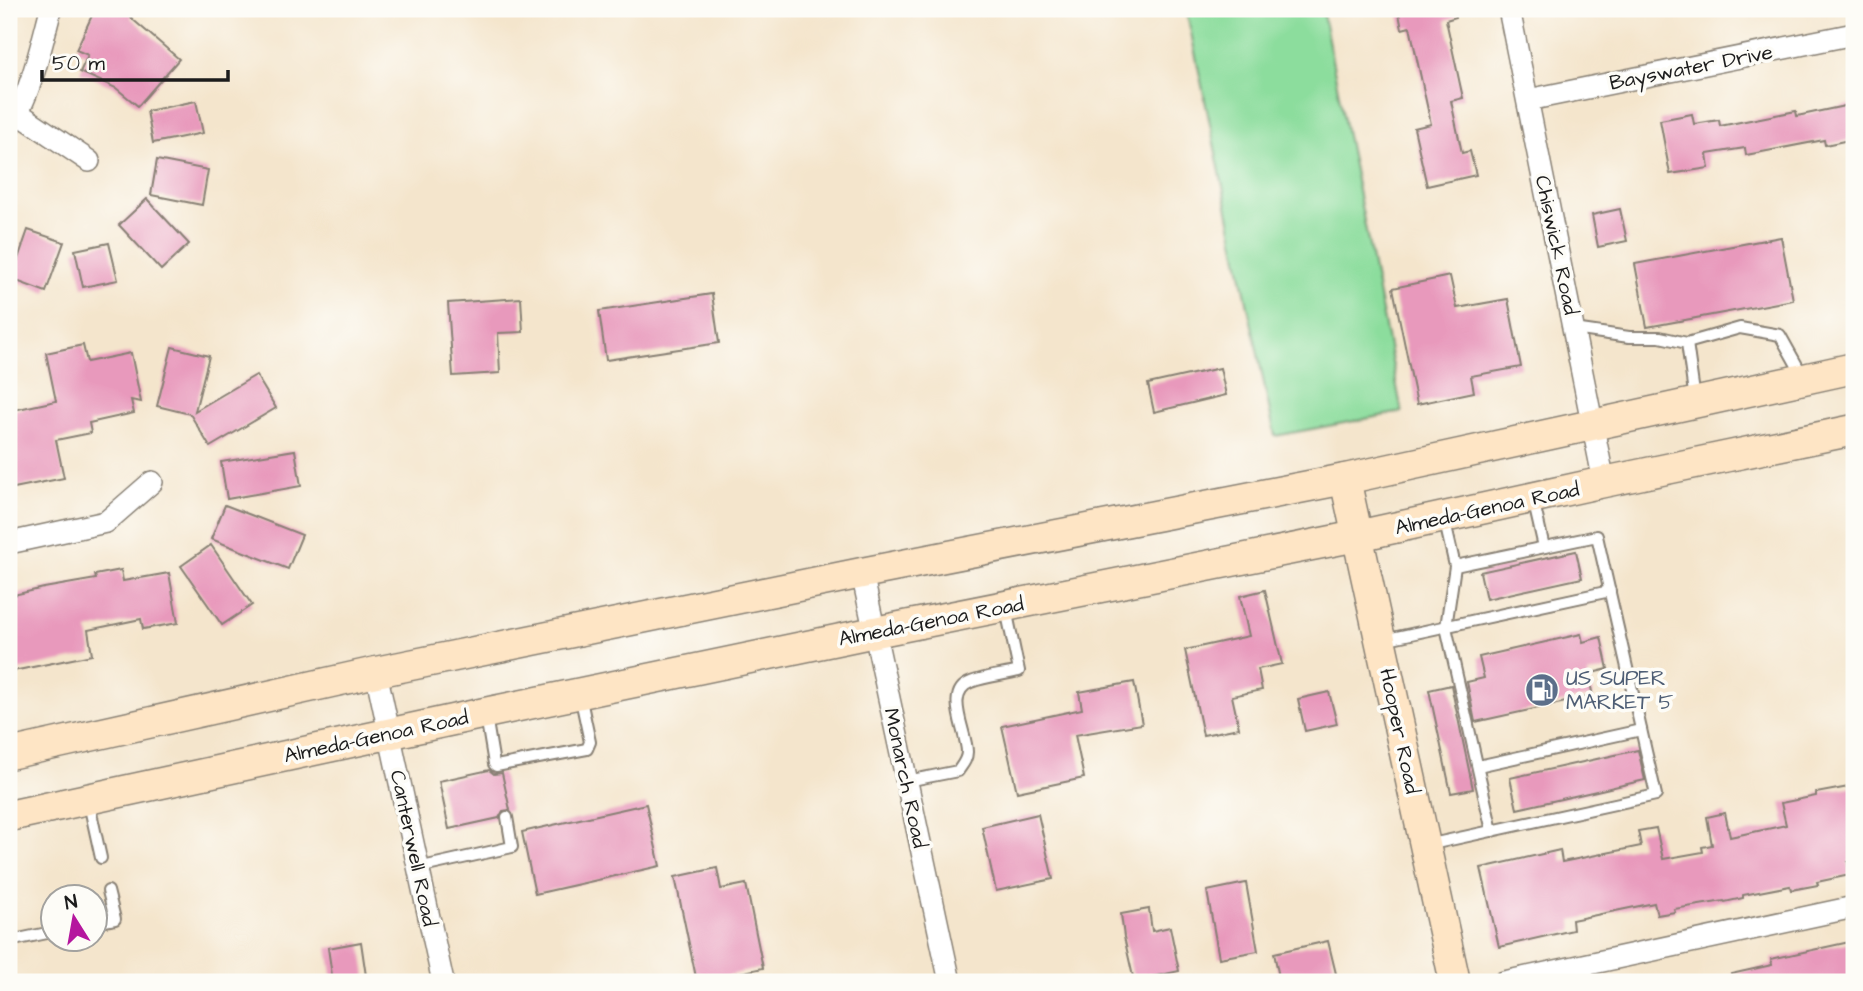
<svg xmlns="http://www.w3.org/2000/svg" width="1863" height="991" viewBox="0 0 1863 991" font-family="'Architects Daughter',sans-serif">
	<style>
		.green { fill: #8cdd9d; stroke: #547c5c; stroke-width: 2 }
		.building { fill: #e899bc }
		.lines { fill: none; stroke-linecap: round; stroke-linejoin: round }
		.lane-casing { stroke: #888074; stroke-width: 14 }
		.street-casing { stroke: #888074; stroke-width: 24 }
		.secondary-casing { stroke: #888074; stroke-width: 33 }
		.lane { stroke: #fff; stroke-width: 10 }
		.street { stroke: #fff; stroke-width: 21 }
		.secondary { stroke: #fee5c5; stroke-width: 30 }
		.labels { text-anchor: middle; stroke-width: 7; stroke-linejoin: round; paint-order: stroke }
		.street-label { font-size: 21px; fill: #1c1c1c; stroke: #fdfcf7 }
		.service-label { font-size: 21px; fill: #4e5e75; stroke: #fdfcf7; text-anchor: start }
	</style>
	<rect width="100%" height="100%" fill="#fdfcf7"/>
	<filter id="ink" filterUnits="userSpaceOnUse"><feTurbulence type="fractalNoise" baseFrequency=".0143" numOctaves="2"/><feDisplacementMap in="SourceGraphic" scale="14" xChannelSelector="R" yChannelSelector="G"/><feConvolveMatrix kernelMatrix="1 2 1 2 8 2 1 2 1" color-interpolation-filters="sRGB"/></filter>
	<filter id="wash" filterUnits="userSpaceOnUse"><feTurbulence type="fractalNoise" baseFrequency=".00686" numOctaves="4" result="noise"/><feDisplacementMap in="SourceGraphic" scale="28" xChannelSelector="R" yChannelSelector="G"/><feGaussianBlur stdDeviation="1.57" result="paint"/><feColorMatrix in="noise" values="0 0 0 0 0 0 0 0 0 0 0 0 0 0 0 0 0 1.4 0 .05"/><feComposite in="paint" operator="in"/></filter>
	<g filter="url(#wash)">
		<rect width="100%" height="100%" fill="#f4e5cc"/>
		<path class="green" d="M1186,9H1322L1402,412L1275,436Z"/>
		<g id="blocks">
			<g class="building">
				<path d="M95,9H135L131,18L179,59L138,106L116,88L80,72L88,55L76,50Z"/>
				<path d="M1398,9H1455L1456,17L1446,20L1463,98L1451,101L1462,153L1470,151L1476,175L1427,186L1414,128L1431,124L1410,27L1402,29Z"/>
				<path d="M196,101L203,133L153,143L147,111Z"/>
				<path d="M1854,104V139L1825,145L1824,140L1746,155L1745,148L1707,154L1709,168L1670,174L1660,120L1692,114L1694,124L1719,120L1720,126L1796,111L1797,116Z"/>
				<path d="M157,160L208,170L202,205L151,195Z"/>
				<path d="M147,199L189,244L161,270L119,225Z"/>
				<path d="M1620,209L1627,241L1598,247L1592,215Z"/>
				<path d="M28,230L64,242L46,292L11,279Z"/>
				<path d="M1781,237L1793,300L1647,327L1635,264Z"/>
				<path d="M109,243L118,280L83,287L75,250Z"/>
				<path d="M1450,276L1457,308L1508,299L1521,367L1471,376L1474,392L1417,404L1393,288Z"/>
				<path d="M712,294L719,343L606,360L599,311Z"/>
				<path d="M521,298L523,332L498,333L500,373L453,376L448,303Z"/>
				<path d="M83,345L87,362L131,353L141,402L131,400L134,413L89,423L91,433L56,440L64,478L9,489V411L56,401L46,353Z"/>
				<path d="M172,347L209,356L195,411L256,375L276,408L210,447L190,414L157,406Z"/>
				<path d="M1220,368L1226,395L1154,412L1148,384Z"/>
				<path d="M295,450L301,486L227,499L221,462Z"/>
				<path d="M225,505L302,535L288,569L211,539Z"/>
				<path d="M211,545L252,605L222,625L181,566Z"/>
				<path d="M1576,551L1582,578L1486,599L1480,572Z"/>
				<path d="M121,570L123,581L169,573L178,623L143,629L141,619L88,630L92,655L13,671L9,652V596L44,588L96,579L95,575Z"/>
				<path d="M1265,590L1282,664L1258,669L1262,690L1232,696L1239,728L1203,735L1185,650L1249,636L1240,596Z"/>
				<path d="M1581,634L1583,642L1601,637L1608,669L1588,674L1593,696L1475,722L1467,682L1484,678L1479,657Z"/>
				<path d="M1134,682L1142,724L1075,735L1084,778L1017,792L1002,726L1082,709L1079,692Z"/>
				<path d="M1451,685L1473,789L1451,793L1429,690Z"/>
				<path d="M1329,692L1337,724L1305,731L1298,699Z"/>
				<path d="M1638,750L1645,780L1517,809L1510,778Z"/>
				<path d="M489,770L494,774L502,773L510,810L503,811L499,818L449,829L439,781Z"/>
				<path d="M1854,786V862H1848L1850,875L1817,882L1818,885L1791,890L1790,886L1743,895V898L1725,902L1724,901L1674,909L1675,912L1657,915L1654,903L1572,920L1573,930L1499,947L1481,868L1560,850L1562,862L1641,846L1638,831L1656,828L1663,859L1703,852L1702,847L1712,845L1707,817L1725,813L1730,837L1786,825L1781,803L1816,796V793Z"/>
				<path d="M646,804L660,866L535,894L522,832Z"/>
				<path d="M1038,814L1053,879L996,891L982,827Z"/>
				<path d="M717,868L721,889L746,884L763,968L697,982L675,877Z"/>
				<path d="M1246,883L1258,951L1219,958L1207,891Z"/>
				<path d="M1149,909L1152,931L1170,927L1179,971L1134,981L1124,937L1121,914Z"/>
				<path d="M1328,941L1338,982H1280L1274,953Z"/>
				<path d="M1854,941V982H1732L1731,974L1772,965L1771,959Z"/>
				<path d="M361,942L366,976L333,982L328,948Z"/>
			</g>
		</g>
	</g>
	<g filter="url(#ink)">
		<use href="#blocks" fill-opacity="0" stroke="#888074" stroke-width="2"/>
		<g class="lines">
			<g class="lane-casing">
				<g id="lane">
					<path d="M1574,329L1629,337H1660L1687,343L1695,400"/>
					<path d="M1687,343L1740,328L1780,335L1804,378"/>
					<path d="M1533,499L1544,547"/>
					<path d="M1444,518L1455,566L1446,627L1492,831"/>
					<path d="M1383,640L1610,591"/>
					<path d="M486,716L494,764L496,766L587,749L590,742L580,695"/>
					<path d="M1478,766L1641,730"/>
					<path d="M907,781L958,771C962,765 967,760 967,752C967,732 943,692 971,682C986,676 1004,675 1019,671L1006,609"/>
					<path d="M88,799L101,858"/>
					<path d="M1427,845L1656,795L1597,536L1455,566"/>
					<path d="M418,868L512,847L507,817"/>
					<path d="M94,923L115,919L108,891"/>
					<path d="M9,941L52,932"/>
				</g>
			</g>
			<g class="street-casing">
				<g id="street">
					<path d="M1509,9L1604,482"/>
					<path d="M1528,100L1854,34"/>
					<path d="M18,113L89,161"/>
					<path d="M9,126C30,99 42,42 51,9"/>
					<path d="M9,543L106,522L152,482"/>
					<path d="M862,573L950,982"/>
					<path d="M376,672L443,982"/>
					<path d="M1504,982L1854,907"/>
				</g>
			</g>
			<g class="secondary-casing">
				<g id="secondary">
					<path d="M1345,479L1455,982"/>
					<path d="M9,754L376,672L862,573L1345,479L1854,368"/>
					<path d="M9,816L485,713L875,632L1357,536L1604,482L1854,430"/>
				</g>
			</g>
			<use href="#lane" class="lane"/>
			<use href="#street" class="street"/>
			<use href="#secondary" class="secondary"/>
		</g>
	</g>
	<defs>
		<g id="fuel-disc" transform="scale(1.75)"><circle r="9.5" fill="#5c6f8a" stroke="#fdfcf7"/><path d="M-5.5-6h7V0h2V4h1.3V-2.5L3-4.5l.8-.8L6-3V5H2.5V1h-1V6h-7ZM-4.2-4.7v3.2H.2V-4.7Z" fill="#fff"/></g>
	</defs>
	<g fill-rule="evenodd">
		<use href="#fuel-disc" x="1542" y="690"/>
	</g>
	<g class="labels">
		<g class="street-label">
			<text transform="translate(1691 67) rotate(-11)" y="7">Bayswater Drive</text>
			<text transform="translate(1557 245) rotate(78)" y="7">Chiswick Road</text>
			<text transform="translate(1487 508) rotate(-12)" y="7">Almeda-Genoa Road</text>
			<text transform="translate(931 621) rotate(-11)" y="7">Almeda-Genoa Road</text>
			<text transform="translate(1400 731) rotate(78)" y="7">Hooper Road</text>
			<text transform="translate(376 736) rotate(-12)" y="7">Almeda-Genoa Road</text>
			<text transform="translate(906 778) rotate(78)" y="7">Monarch Road</text>
			<text transform="translate(414 848) rotate(78)" y="7">Canterwell Road</text>
		</g>
		<g class="service-label">
			<text x="1566" y="685">US SUPER<tspan x="1566" dy="24">MARKET 5</tspan></text>
		</g>
	</g>
	<rect width="1863" height="991" fill="none" stroke="#fdfcf7" stroke-width="35"/>
	<g transform="translate(74 918) rotate(349)"><circle r="33" fill="#fdfcf7" stroke="#a3a29f" stroke-width="2"/>
	<path d="M0-5L12 26L0 18L-12 26Z" fill="#b5179e"/>
	<text y="-10" font-size="19" font-weight="bold" text-anchor="middle" fill="#1c1c1c">N</text>
	</g>
	<path d="M42 70v10h186v-10" fill="none" stroke="#1c1c1c" stroke-width="3.5"/>
	<text x="52" y="70" font-size="21" fill="#1c1c1c" stroke="#fdfcf7" stroke-width="5" paint-order="stroke">50 m</text>
</svg>
